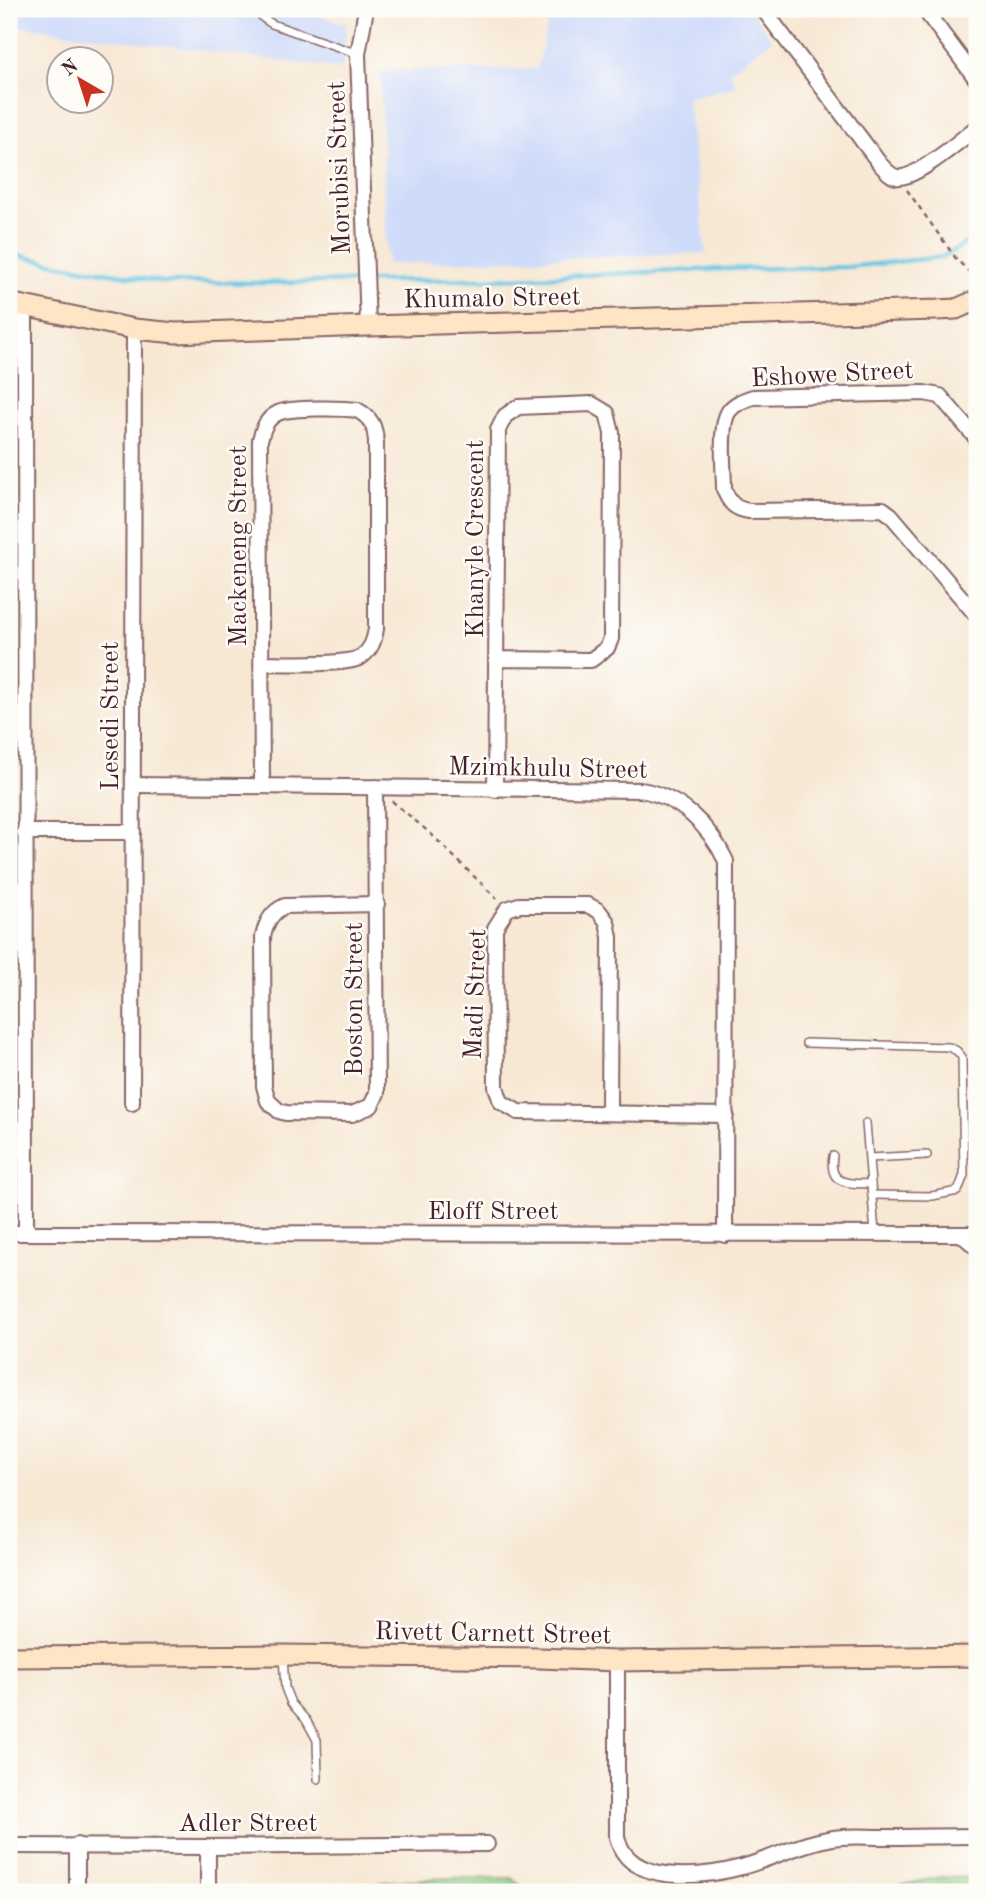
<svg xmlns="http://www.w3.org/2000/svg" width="986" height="1901" viewBox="0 0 986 1901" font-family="'Old Standard TT',serif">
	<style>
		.built { fill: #cedafa }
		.green { fill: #8bcb82; stroke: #6a7556; stroke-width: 2 }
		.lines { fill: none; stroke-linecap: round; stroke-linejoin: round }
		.stream { stroke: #64c5e3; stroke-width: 4.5 }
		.lane-casing { stroke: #876566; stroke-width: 10 }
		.street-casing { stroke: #876566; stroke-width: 18 }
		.secondary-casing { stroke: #876566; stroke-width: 23 }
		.path { stroke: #876566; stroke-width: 2.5; stroke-dasharray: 5 5; stroke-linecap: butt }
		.lane { stroke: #fff; stroke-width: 7 }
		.street { stroke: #fff; stroke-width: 14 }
		.secondary { stroke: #fde5c5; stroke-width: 19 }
		.labels { text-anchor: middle; stroke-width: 5; stroke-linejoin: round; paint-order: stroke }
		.street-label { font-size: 26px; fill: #4a1f2b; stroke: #fdfcf7 }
	</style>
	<rect width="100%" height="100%" fill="#fdfcf7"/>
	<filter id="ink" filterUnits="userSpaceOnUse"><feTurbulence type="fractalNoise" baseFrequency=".0143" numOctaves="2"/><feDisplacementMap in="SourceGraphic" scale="14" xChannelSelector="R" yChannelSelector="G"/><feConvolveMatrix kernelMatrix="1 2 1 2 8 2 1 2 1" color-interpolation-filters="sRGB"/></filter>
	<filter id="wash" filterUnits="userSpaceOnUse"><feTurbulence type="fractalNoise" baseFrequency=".00686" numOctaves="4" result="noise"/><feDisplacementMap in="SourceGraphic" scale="28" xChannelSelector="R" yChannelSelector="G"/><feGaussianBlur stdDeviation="1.57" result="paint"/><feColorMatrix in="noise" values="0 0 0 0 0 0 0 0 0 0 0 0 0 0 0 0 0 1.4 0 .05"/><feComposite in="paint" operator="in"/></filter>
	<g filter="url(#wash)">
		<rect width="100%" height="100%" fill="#f7e8d4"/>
		<g class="built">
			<path d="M9,9H294L347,24L342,69L9,25Z"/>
			<path d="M551,9H750L772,40L730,71L736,86L687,98L706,253L387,264L380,71L537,69Z"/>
		</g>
		<g class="green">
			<path d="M941,1877L977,1878V1892H867Z"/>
			<path d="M447,1878H511L530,1892H341L386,1882Z"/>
		</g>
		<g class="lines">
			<path class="stream" d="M9,253L56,264L164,282L263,283L491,279L722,269L848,267L942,257L977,237"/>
		</g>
	</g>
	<g filter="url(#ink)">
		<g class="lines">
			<g class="lane-casing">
				<g id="lane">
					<path d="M255,9L263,18L272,24L358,54"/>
					<path d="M806,1043L949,1047L957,1051L962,1057L964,1175L958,1191L932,1196L872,1195"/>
					<path d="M866,1123L875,1233"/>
					<path d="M833,1156C828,1186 849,1183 871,1184"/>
					<path d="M869,1158L927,1155"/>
					<path d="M283,1656L285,1688L291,1703L306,1720L317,1740L318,1779"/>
				</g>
			</g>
			<g class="street-casing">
				<g id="street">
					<path d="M366,9L358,54L368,326"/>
					<path d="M763,9L880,164C885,169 890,176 897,177C915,180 962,139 977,127"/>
					<path d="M924,9L977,80"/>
					<path d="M25,306L26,1233"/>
					<path d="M977,439L940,396L924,393L753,397C744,400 735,403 729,411C719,425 724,471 724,489C729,503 735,509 749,511L883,509L891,515L977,616"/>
					<path d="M262,663C282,663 346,666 361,657C371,650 374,641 376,629V442C375,427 372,418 357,410C343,408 291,407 278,413C267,418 263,428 260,440L262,785"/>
					<path d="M133,785L641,790C680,797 709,825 726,861L725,1235"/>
					<path d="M375,787L377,1093L371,1106L352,1114L286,1113L279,1111L268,1101L264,1086L263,937C266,923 271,912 285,906L377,904"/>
					<path d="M495,790L498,430L505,416L518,407L592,404L607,413L612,433L611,639L607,648L591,660L498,659"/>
					<path d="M24,832H133"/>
					<path d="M132,1103L134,329"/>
					<path d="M609,1113L610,937L607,922L599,911L588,905H519L507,909L495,928L496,1087L501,1102L518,1112L726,1115"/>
					<path d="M9,1233L977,1234"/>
					<path d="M961,1234L977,1248"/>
					<path d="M617,1661V1837C628,1887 705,1877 742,1867C771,1859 798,1844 828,1839C845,1835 864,1837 881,1837C913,1837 945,1836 977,1836"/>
					<path d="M9,1846L208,1847L487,1844"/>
					<path d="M77,1892V1845"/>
					<path d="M208,1892V1847"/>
				</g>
			</g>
			<g class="secondary-casing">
				<g id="secondary">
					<path d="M9,303L134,329L176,333L368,326L937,310L956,309L977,300"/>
					<path d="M9,1657L282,1655L540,1658L617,1661L977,1656"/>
				</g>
			</g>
			<g class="path">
				<path d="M907,190L957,260L977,279"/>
				<path d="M392,801L431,834L497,899"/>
			</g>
			<use href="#lane" class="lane"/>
			<use href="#street" class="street"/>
			<use href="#secondary" class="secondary"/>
		</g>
	</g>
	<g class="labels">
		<g class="street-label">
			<text transform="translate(338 168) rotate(-92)" y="9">Morubisi Street</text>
			<text transform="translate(492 297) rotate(-1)" y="9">Khumalo Street</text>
			<text transform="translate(832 373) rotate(-3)" y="9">Eshowe Street</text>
			<text transform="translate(474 539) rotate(-90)" y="9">Khanyle Crescent</text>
			<text transform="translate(237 546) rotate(-90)" y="9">Mackeneng Street</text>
			<text transform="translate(109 716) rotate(-90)" y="9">Lesedi Street</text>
			<text transform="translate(548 767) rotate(1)" y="9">Mzimkhulu Street</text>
			<text transform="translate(474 994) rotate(-88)" y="9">Madi Street</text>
			<text transform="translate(353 999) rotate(-90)" y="9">Boston Street</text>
			<text x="493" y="1219">Eloff Street</text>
			<text transform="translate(493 1632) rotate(1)" y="9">Rivett Carnett Street</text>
			<text x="248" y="1831">Adler Street</text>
		</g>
	</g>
	<rect width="986" height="1901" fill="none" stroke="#fdfcf7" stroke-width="35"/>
	<g transform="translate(80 80) rotate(321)"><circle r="33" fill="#fdfcf7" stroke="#b5a4a5" stroke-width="2"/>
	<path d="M0-5L12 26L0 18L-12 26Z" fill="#c8321e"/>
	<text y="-10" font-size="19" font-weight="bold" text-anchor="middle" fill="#4a1f2b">N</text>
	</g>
</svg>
